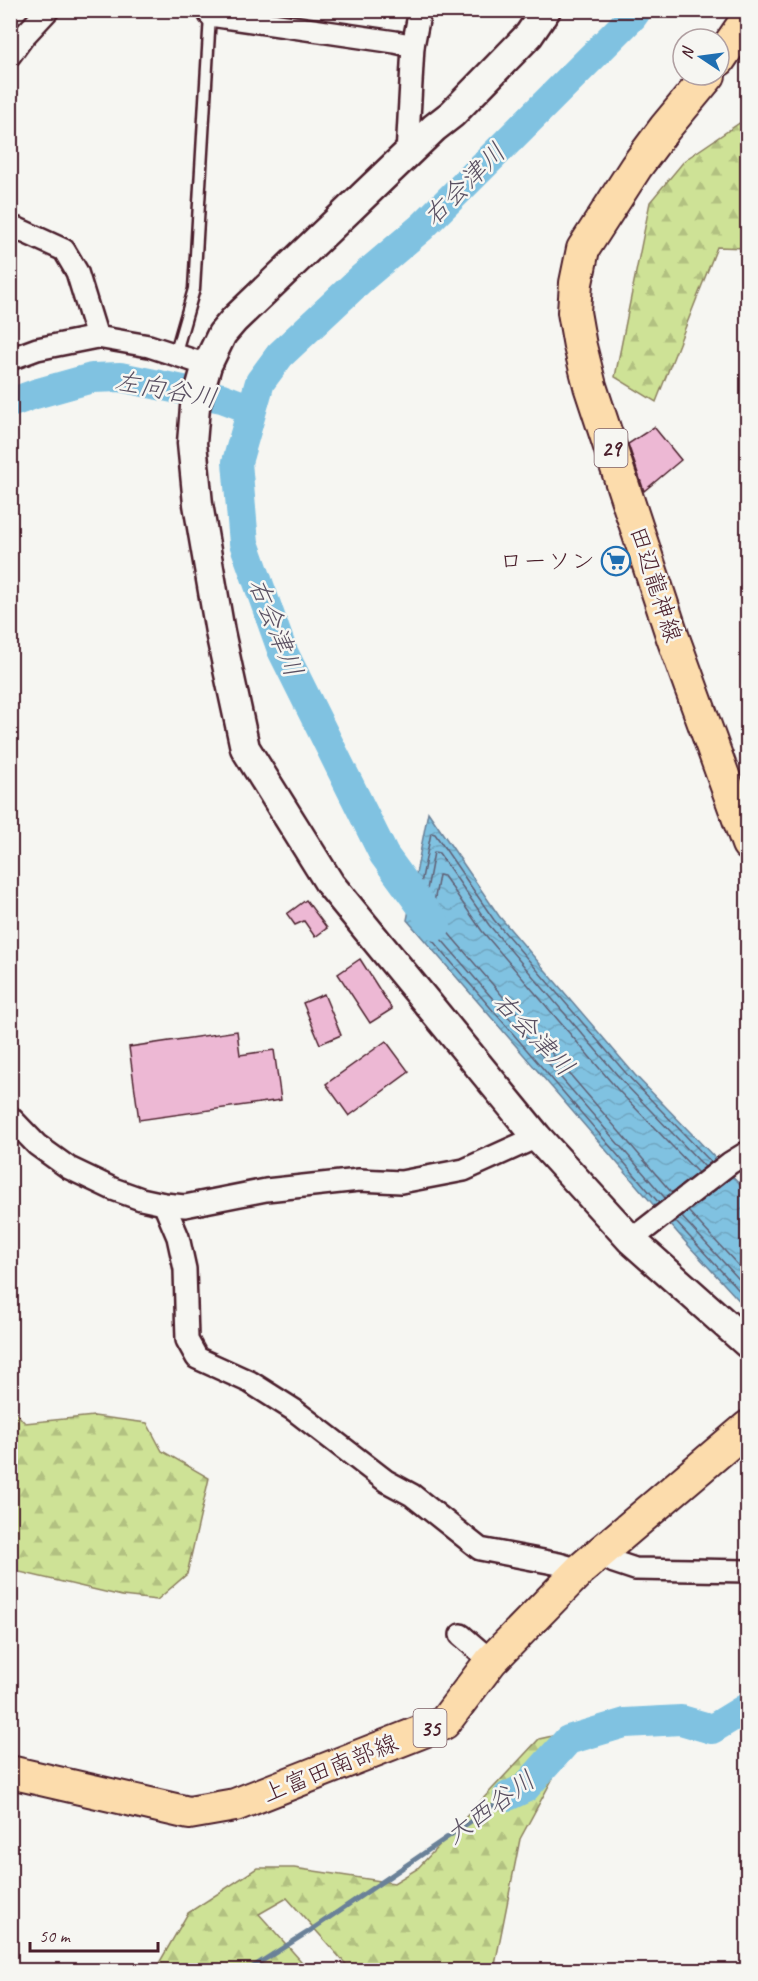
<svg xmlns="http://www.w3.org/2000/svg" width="758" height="1981" viewBox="0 0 758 1981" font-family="Caveat,'Klee One',sans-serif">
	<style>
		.forest { fill: url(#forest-firs); stroke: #8c8060; stroke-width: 1.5 }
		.water { fill: url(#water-waves); stroke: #6a8198; stroke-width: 1.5 }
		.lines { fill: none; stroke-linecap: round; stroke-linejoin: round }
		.shore { stroke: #606074; stroke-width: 1.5 }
		.stream { stroke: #6a8198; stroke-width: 5 }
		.river { stroke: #80c2e1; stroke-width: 30 }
		.building { fill: #edb8d4; stroke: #4a1f2b; stroke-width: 1.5 }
		.lane-casing { stroke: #4a1f2b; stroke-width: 15 }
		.street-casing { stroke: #4a1f2b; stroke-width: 26 }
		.secondary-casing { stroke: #4a1f2b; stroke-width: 33 }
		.primary-casing { stroke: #4a1f2b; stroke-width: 36 }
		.lane { stroke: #f6f6f2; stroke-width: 10 }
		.street { stroke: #f6f6f2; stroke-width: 21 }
		.secondary { stroke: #f6f6f2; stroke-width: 28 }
		.primary { stroke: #fcdcac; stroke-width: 32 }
		.labels { text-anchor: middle; stroke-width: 5; stroke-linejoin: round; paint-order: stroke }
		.shield { fill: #f6f6f2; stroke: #7e6067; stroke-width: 1.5 }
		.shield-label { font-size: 22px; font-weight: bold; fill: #4a1f2b }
		.poi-label { font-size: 24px; fill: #4a1f2b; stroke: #f6f6f2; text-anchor: end }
		.street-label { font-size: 24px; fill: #4a1f2b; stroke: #f6f6f2 }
		.water-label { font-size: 26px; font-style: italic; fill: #5a5062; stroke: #f6f6f2 }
	</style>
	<defs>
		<pattern id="forest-firs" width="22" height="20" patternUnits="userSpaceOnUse" patternTransform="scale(1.5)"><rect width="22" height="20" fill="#cee296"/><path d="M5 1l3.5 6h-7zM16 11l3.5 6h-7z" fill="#b2c181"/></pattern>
		<pattern id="water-waves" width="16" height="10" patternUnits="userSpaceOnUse" patternTransform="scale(1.5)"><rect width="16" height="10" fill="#80c2e1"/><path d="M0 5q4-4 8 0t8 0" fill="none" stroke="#70a6c1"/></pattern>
	</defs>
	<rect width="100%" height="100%" fill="#f6f6f2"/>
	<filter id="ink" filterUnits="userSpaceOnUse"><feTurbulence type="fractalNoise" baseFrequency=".0167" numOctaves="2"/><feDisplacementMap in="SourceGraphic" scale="12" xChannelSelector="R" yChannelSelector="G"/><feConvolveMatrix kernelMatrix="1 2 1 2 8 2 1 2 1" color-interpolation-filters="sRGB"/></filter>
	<g filter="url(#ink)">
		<g class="forest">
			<path d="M747,118V248L717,247L656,402L615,377L650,202L685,160Z"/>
			<path d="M10,1406L25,1423L94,1416L147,1423L162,1451L209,1478L187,1574L157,1600L122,1596L11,1570Z"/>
			<path d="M579,1730L520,1839L494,1970H351L287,1898L259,1914L309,1970H155L188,1913L257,1868H294L394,1883L417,1869L539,1739Z"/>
		</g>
		<path class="water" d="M428,812L499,916L635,1075L747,1191V1309L689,1246L407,920Z"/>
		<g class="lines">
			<g class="shore">
				<path d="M672,1193L432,914L439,875L444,876L482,931L618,1090L698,1173"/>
				<path d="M665,1198L422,917L434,852L439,853L489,925L625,1084L705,1167"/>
				<path d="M659,1203L414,919L431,833L435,834L494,920L631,1079L711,1162"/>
				<path d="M688,1211L748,1276"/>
				<path d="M681,1216L748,1289"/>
				<path d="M675,1221L748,1300"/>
			</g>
			<path class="stream" d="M248,1970L308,1932L508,1796"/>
			<g class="river">
				<path d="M10,403L35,394L92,378L120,377L222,398L251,409"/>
				<path d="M436,926L384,855L282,650L244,543L237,462L260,382L280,355L362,278L422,227L632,17L637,10"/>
				<path d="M508,1796L525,1788L568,1740L625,1723L681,1720L712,1729L748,1707"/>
			</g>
		</g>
		<g class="building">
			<path d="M654,427L681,460L644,491L628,444Z"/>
			<path d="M306,900L327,928L315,937L304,921L295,925L287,914Z"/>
			<path d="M360,959L392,1009L370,1023L338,974Z"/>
			<path d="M324,994L341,1035L320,1044L303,1003Z"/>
			<path d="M237,1031L240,1055L274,1050L281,1100L139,1120L129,1047Z"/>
			<path d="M386,1041L409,1072L349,1116L326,1084Z"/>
		</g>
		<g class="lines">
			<g class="lane-casing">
				<path id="lane" d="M175,355L194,289L210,15"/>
			</g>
			<g class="street-casing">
				<g id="street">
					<path d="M211,10L210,15L395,42L413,46"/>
					<path d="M10,55L23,37L48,10"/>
					<path d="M407,155L413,46L420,10"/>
					<path d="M10,228L18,229L64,250L77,272L97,337"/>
					<path d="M10,359L37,349L97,337L149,346L207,365"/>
					<path d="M10,1117L37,1145L69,1168L113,1189L141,1199L164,1204L185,1206L266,1190L359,1180L401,1182L464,1170L537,1137"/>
					<path d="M164,1204L178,1237L185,1269L187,1340L197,1358L250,1382L294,1410L386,1481L412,1495L480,1549L559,1564L580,1570"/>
					<path d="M631,1240L730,1163L748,1152"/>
					<path d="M598,1553L614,1562L635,1569L748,1571"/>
					<path d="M461,1635L491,1661"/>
				</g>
			</g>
			<g class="secondary-casing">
				<path id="secondary" d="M546,10L529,35L452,114L434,128L234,320L222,334L207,365L195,407L192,443L198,504L220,632L245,748L330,884L537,1137L631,1240L748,1344"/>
			</g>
			<g class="primary-casing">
				<g id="primary">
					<path d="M719,60L743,25L748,15"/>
					<path d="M709,75L665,128L636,167L583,249L576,283L574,312L580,346L590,386L673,638L748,844"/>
					<path d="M10,1772L189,1813L235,1805L444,1723L491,1661L580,1570L748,1427"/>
				</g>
			</g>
			<use href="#lane" class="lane"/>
			<use href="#street" class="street"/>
			<use href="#secondary" class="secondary"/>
			<use href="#primary" class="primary"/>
		</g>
	</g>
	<defs>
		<g id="supermarket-ring" transform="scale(1.5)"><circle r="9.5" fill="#f6f6f2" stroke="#1f6fb2" stroke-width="1.5"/><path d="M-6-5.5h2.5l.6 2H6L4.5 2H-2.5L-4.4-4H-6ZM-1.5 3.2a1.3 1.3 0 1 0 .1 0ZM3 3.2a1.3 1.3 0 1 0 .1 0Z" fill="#1f6fb2"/></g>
	</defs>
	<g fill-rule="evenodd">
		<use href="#supermarket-ring" x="616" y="561"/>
	</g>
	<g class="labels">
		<g class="shield">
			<rect x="594.5" y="429" width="33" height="38" rx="4.5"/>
			<rect x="413.5" y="1709" width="33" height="38" rx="4.5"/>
		</g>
		<g class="shield-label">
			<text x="611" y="456">29</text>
			<text x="430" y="1736">35</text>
		</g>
		<g class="poi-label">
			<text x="595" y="569">ローソン</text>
		</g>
		<g class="street-label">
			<text transform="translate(656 584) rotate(72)" y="8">田辺龍神線</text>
			<text transform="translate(330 1768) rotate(-22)" y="8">上富田南部線</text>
		</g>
		<g class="water-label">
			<text transform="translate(464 184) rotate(-45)" y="9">右会津川</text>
			<text transform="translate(166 389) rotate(10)" y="9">左向谷川</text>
			<text transform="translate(276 627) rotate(68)" y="9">右会津川</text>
			<text transform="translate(534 1034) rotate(46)" y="9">右会津川</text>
			<text transform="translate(490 1807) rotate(-36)" y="9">大西谷川</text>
		</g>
	</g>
	<rect width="758" height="1981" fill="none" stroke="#f6f6f2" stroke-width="36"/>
	<rect x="18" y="18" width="722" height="1945" fill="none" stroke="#4a1f2b" stroke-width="2" filter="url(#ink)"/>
	<g transform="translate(701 57) rotate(283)"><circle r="28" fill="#f6f6f2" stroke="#b1a0a2" stroke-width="1.5"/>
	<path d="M0-4.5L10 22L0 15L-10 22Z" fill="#1f6fb2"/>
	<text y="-9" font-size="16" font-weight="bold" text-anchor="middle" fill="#4a1f2b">N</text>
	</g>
	<path d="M30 1942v9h128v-9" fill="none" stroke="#4a1f2b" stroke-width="3"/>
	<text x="39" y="1942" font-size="18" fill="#4a1f2b" stroke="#f6f6f2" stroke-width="4.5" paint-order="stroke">50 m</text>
</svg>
